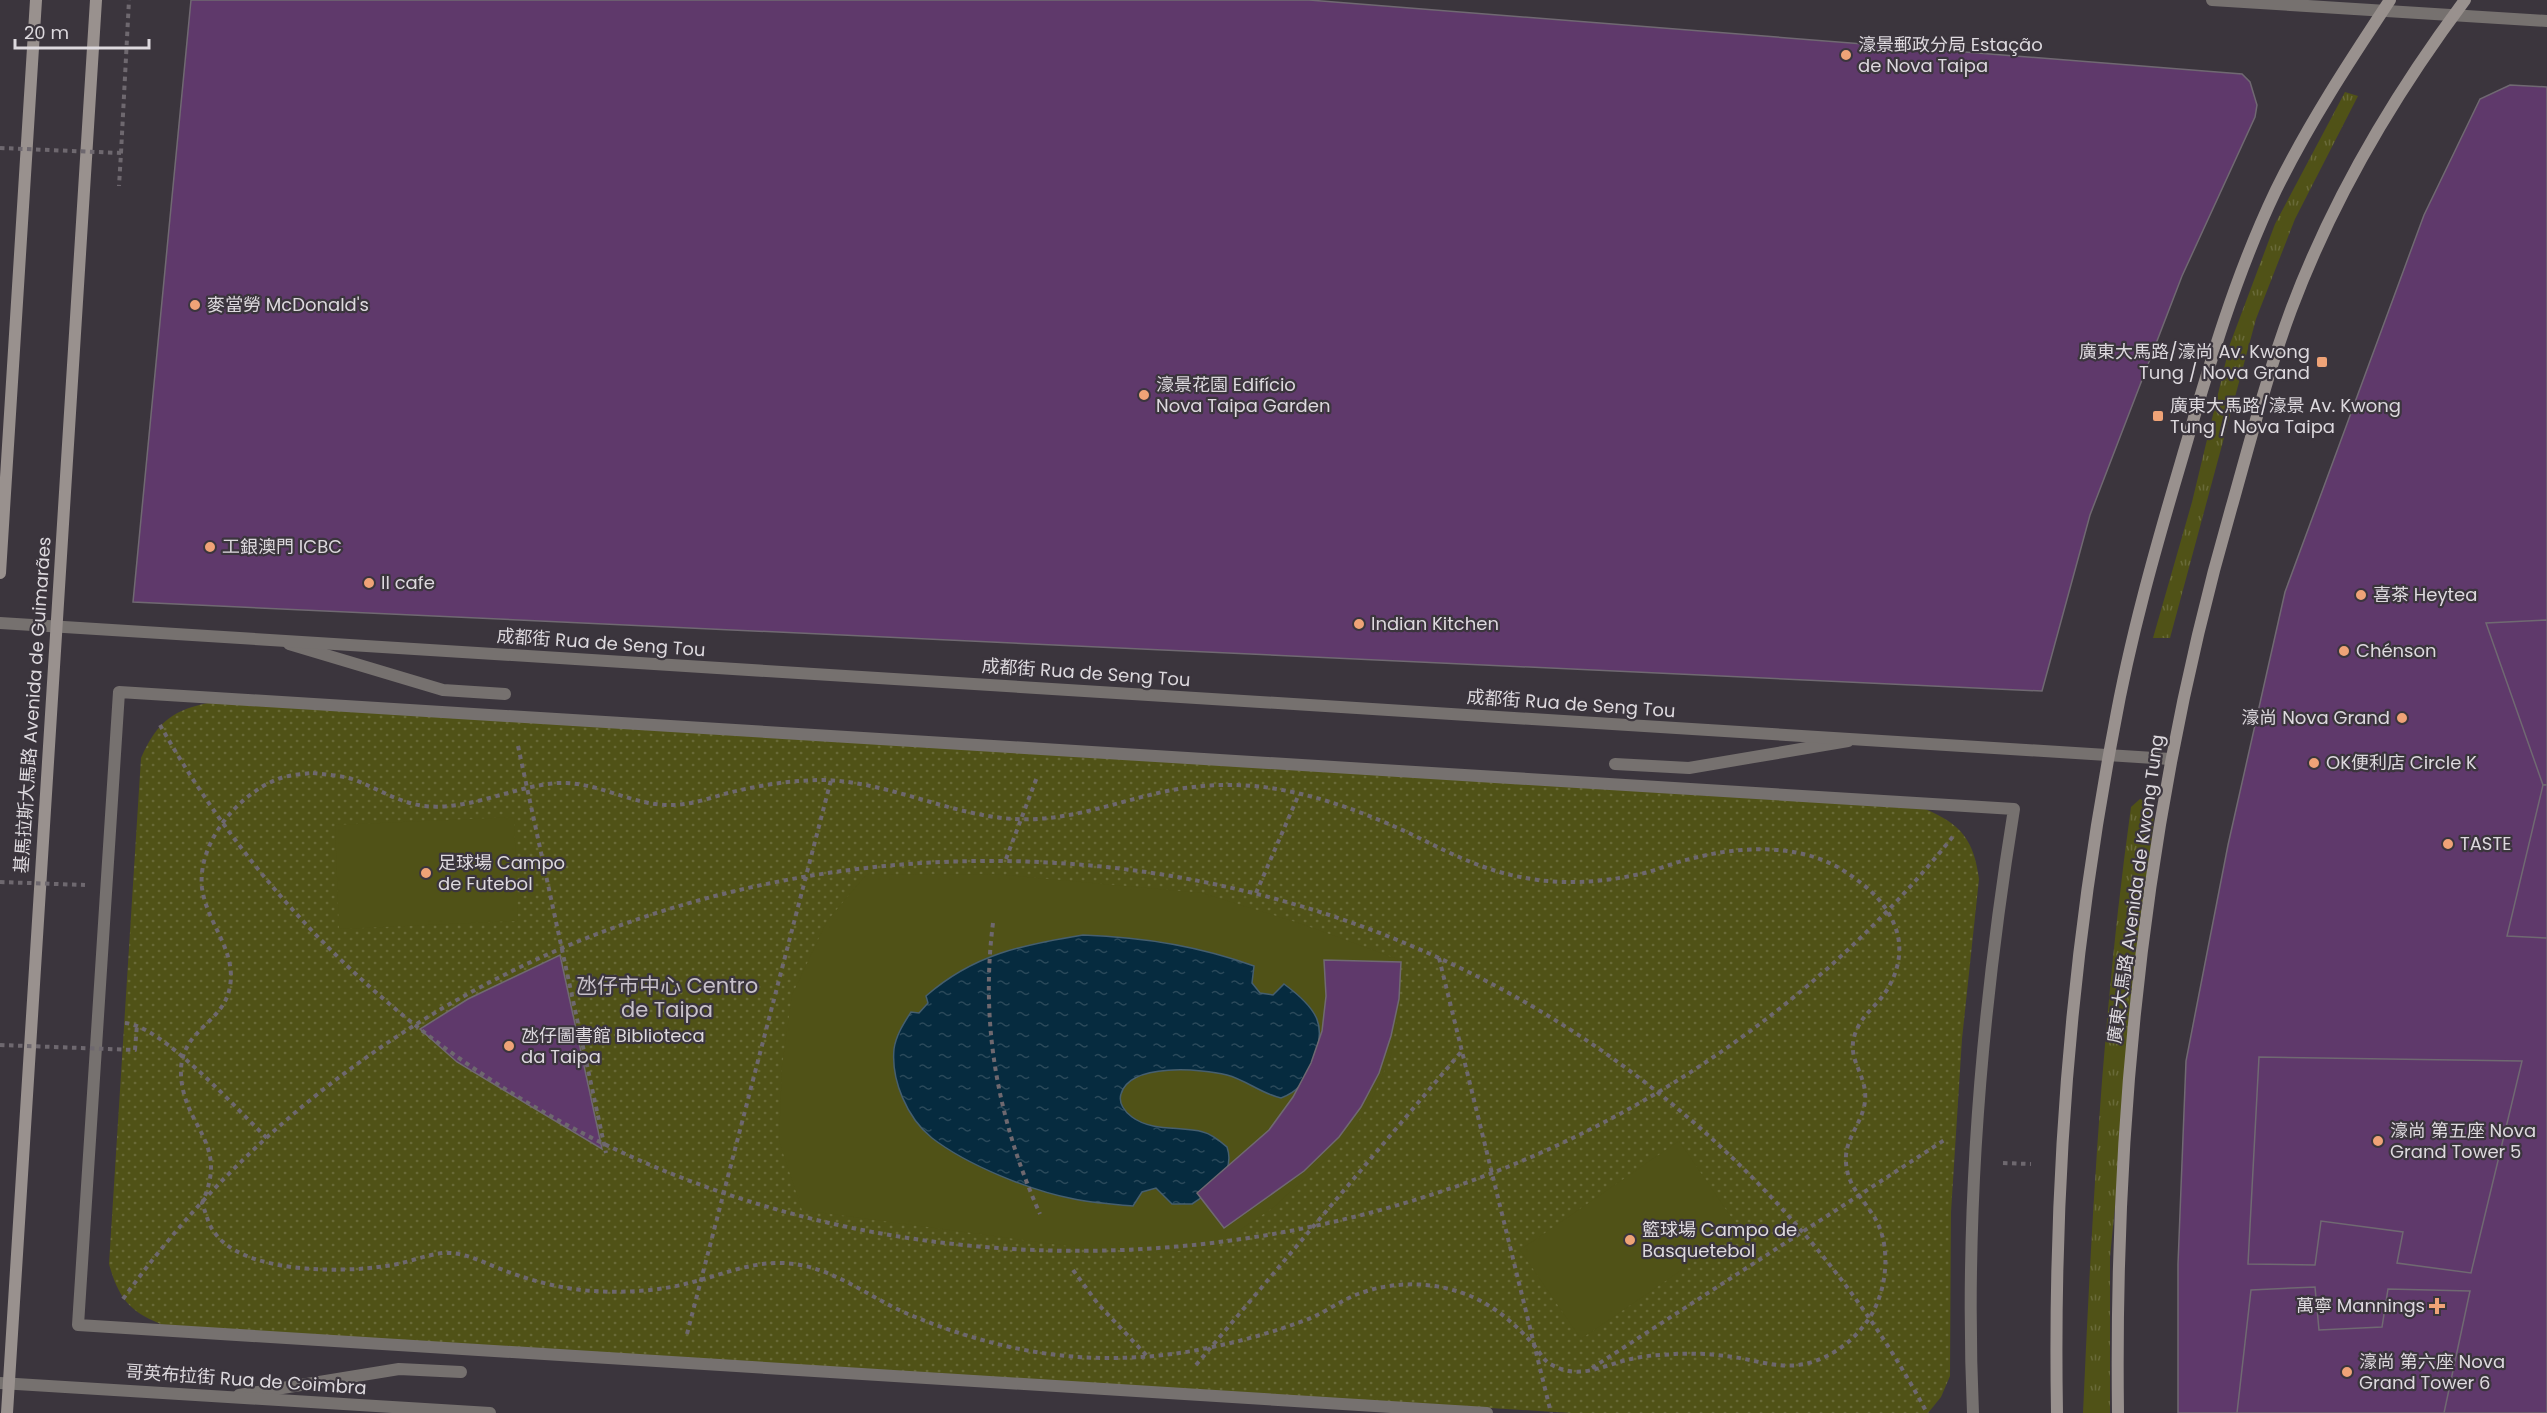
<svg xmlns="http://www.w3.org/2000/svg" width="2547" height="1413" viewBox="0 0 2547 1413" font-family="Poppins,'Noto Sans SC',sans-serif">
	<style>
		.grass { fill: url(#grass-tufts) }
		.park { fill: url(#park-dots) }
		.pitch { fill: #505217 }
		.water { fill: url(#water-ripples); stroke: #465f6f; stroke-width: 1.5 }
		.building { fill: #5f396b; stroke: #706972; stroke-width: 1.5 }
		.lines { fill: none; stroke-linecap: round; stroke-linejoin: round }
		.path { stroke: #6e686f; stroke-width: 4; stroke-dasharray: 4.5 4.5; stroke-linecap: butt }
		.service { stroke: #76716f; stroke-width: 12 }
		.pedestrian { stroke: #76716f; stroke-width: 12 }
		.minor { stroke: #76716f; stroke-width: 12 }
		.secondary { stroke: #99918e; stroke-width: 12 }
		.path-bridge { stroke: #6e686f; stroke-width: 4; stroke-dasharray: 4.5 4.5; stroke-linecap: butt }
		.poi-dot { fill: #efa377; stroke: #3b353d; stroke-width: 2 }
		.labels { text-anchor: middle; stroke-width: 4.5; stroke-linejoin: round; paint-order: stroke }
		.poi-label { font-size: 18px; fill: #ddd9de; stroke: #3b353d; text-anchor: start }
		.street-label { font-size: 18px; fill: #ddd9de; stroke: #3b353d }
		.quarter-label { font-size: 21px; fill: #c7c0c9; stroke: #3b353d }
	</style>
	<defs>
		<pattern id="grass-tufts" width="24" height="20" patternUnits="userSpaceOnUse" patternTransform="scale(1.5)"><rect width="24" height="20" fill="#505217"/><path d="M3 7l-1-3M5 7V3M7 7l1-3M15 17l-1-3M17 17v-4M19 17l1-3" fill="none" stroke="#696a38"/></pattern>
		<pattern id="park-dots" width="8" height="8" patternUnits="userSpaceOnUse" patternTransform="scale(1.5)"><rect width="8" height="8" fill="#505217"/><path d="M2 2h.1M6 6h.1" fill="none" stroke="#696a38" stroke-width="1.8" stroke-linecap="round"/></pattern>
		<pattern id="water-ripples" width="26" height="14" patternUnits="userSpaceOnUse" patternTransform="scale(1.5)"><rect width="26" height="14" fill="#062b3f"/><path d="M2 4q2-2 4 0t4 0M15 11q2-2 4 0t4 0" fill="none" stroke="#2a495a"/></pattern>
	</defs>
	<rect width="100%" height="100%" fill="#3b353d"/>
	<g class="grass">
		<path d="M2345,92L2358,96L2295,219L2256,319L2170,638H2153L2192,502L2230,344L2275,224Z"/>
		<path d="M2140,799L2150,803L2154,815L2110,1257V1413H2083C2092,1210 2103,1008 2131,807Z"/>
	</g>
	<path class="park" d="M214,702L1925,809C1961,824 1974,840 1979,879L1962,1039L1951,1212L1950,1376L1941,1397L1928,1413H1571L166,1326C131,1313 119,1300 109,1264L141,758C158,720 174,709 214,702Z"/>
	<g class="pitch">
		<path d="M514,817L518,921L339,929L335,825Z"/>
		<path d="M995,874L1202,893L1302,924L1397,959L1400,1000L1391,1055L1374,1095L1350,1136L1274,1207L1218,1245L1164,1253L1075,1247L802,1210L779,1141L782,1066L792,995L827,921L866,875Z"/>
		<path d="M1679,1141L1740,1230L1581,1339L1520,1250Z"/>
	</g>
	<path class="water" d="M1083,935C1142,937 1199,946 1254,966L1252,983L1260,993L1273,995L1284,984C1318,1009 1329,1026 1311,1066C1303,1083 1299,1091 1281,1098C1262,1094 1246,1080 1227,1075C1203,1069 1130,1062 1121,1094C1118,1103 1125,1112 1132,1117C1152,1132 1181,1126 1203,1132C1212,1134 1220,1141 1227,1147C1236,1173 1212,1191 1192,1204H1172L1156,1188L1142,1192L1133,1206C1113,1204 1093,1203 1074,1199C1031,1191 967,1165 932,1138C907,1118 891,1080 894,1049C896,1035 904,1023 911,1012L919,1013L928,1003L926,996C974,954 1022,945 1083,935Z"/>
	<g class="building">
		<path d="M191,0H1309L2242,74L2250,82L2257,105L2255,117L2182,276L2090,515L2042,691L133,602Z"/>
		<path d="M2510,85L2547,87V1413H2178V1264L2186,1061L2228,845L2285,592L2424,215L2480,99Z"/>
		<path d="M2547,620V785H2543L2486,623Z"/>
		<path d="M2543,785H2547V938L2507,936Z"/>
		<path d="M560,955L602,1149L457,1062L420,1029L468,999Z"/>
		<path d="M1324,960L1401,962L1399,999L1391,1036L1379,1073L1361,1107L1339,1137L1304,1171L1224,1228L1197,1193L1269,1130L1293,1097L1311,1063L1322,1031L1326,996Z"/>
		<path d="M2259,1057L2522,1061L2471,1273L2397,1263L2403,1232L2321,1221L2315,1265L2248,1264Z"/>
		<path d="M2315,1287L2319,1330L2382,1327L2388,1289L2470,1291L2444,1413H2237L2251,1290Z"/>
	</g>
	<g class="lines">
		<g class="path">
			<path d="M121,153L129,0"/>
			<path d="M160,725C543,1400 1492,1413 1955,834"/>
			<path d="M518,746L606,1153"/>
			<path d="M313,773C322,774 344,776 352,779C377,788 397,802 424,806C470,811 513,786 558,783C597,781 633,806 671,805C691,805 710,798 728,793C760,785 792,780 824,780C890,782 949,815 1014,819C1068,822 1115,802 1167,791C1198,785 1232,783 1263,787C1313,793 1366,813 1411,834C1456,856 1487,873 1538,880C1570,884 1603,882 1635,875C1654,872 1671,863 1690,859C1739,846 1797,843 1841,869C1863,883 1884,899 1894,924C1905,949 1898,976 1882,997C1875,1006 1863,1016 1858,1027C1842,1058 1868,1072 1865,1101C1863,1121 1848,1135 1846,1155C1844,1187 1866,1199 1878,1224C1891,1252 1886,1292 1870,1317C1856,1339 1834,1356 1809,1363C1782,1370 1760,1361 1733,1357C1714,1354 1693,1353 1675,1354C1662,1355 1649,1355 1636,1358C1611,1362 1586,1378 1561,1369C1541,1361 1545,1358 1532,1343C1511,1319 1484,1298 1453,1290C1422,1281 1387,1283 1358,1294C1340,1301 1324,1313 1306,1320C1276,1331 1243,1341 1212,1347C1163,1358 1108,1361 1057,1355C1006,1349 956,1334 908,1314C866,1296 831,1265 783,1263C749,1262 722,1275 689,1283C659,1291 624,1293 593,1291C561,1289 528,1280 498,1268C480,1261 464,1252 443,1253C424,1255 405,1264 386,1266C342,1273 251,1273 219,1238C208,1226 208,1219 202,1203C230,1142 184,1129 181,1075C179,1031 220,1025 229,991C239,952 207,925 202,888C197,843 238,794 278,779C288,775 302,774 313,773Z"/>
			<path d="M1006,859L1037,777"/>
			<path d="M1256,893L1299,794"/>
			<path d="M993,923C980,1025 998,1120 1040,1214"/>
			<path d="M1439,958L1551,1413"/>
			<path d="M125,1023C163,1026 238,1111 268,1139"/>
			<path d="M2003,1163L2031,1164"/>
			<path d="M1073,1270L1098,1304L1148,1357"/>
			<path d="M123,1299C479,804 1195,716 1666,1099C1771,1185 1863,1292 1927,1413"/>
			<path d="M687,1334L831,780"/>
			<path d="M1196,1365L1461,1052"/>
			<path d="M1592,1368L1946,1139"/>
		</g>
		<g class="service">
			<path d="M289,644L443,690L505,694"/>
			<path d="M1615,764L1689,768L1848,741"/>
			<path d="M239,1395L399,1369L461,1372"/>
		</g>
		<path class="pedestrian" d="M1487,1413L78,1325L119,692L2014,809C1982,1007 1964,1212 1973,1413"/>
		<g class="minor">
			<path d="M2212,0L2547,21"/>
			<path d="M0,623L2170,759"/>
			<path d="M0,1383L490,1413"/>
		</g>
		<g class="secondary">
			<path d="M0,573L36,0"/>
			<path d="M7,1413L96,0"/>
			<path d="M2057,1413C2053,1184 2071,953 2114,728C2130,638 2155,550 2181,462C2208,369 2234,278 2276,190C2309,123 2349,62 2390,0"/>
			<path d="M2118,1413C2114,1106 2147,797 2233,502C2251,438 2268,372 2291,310C2333,198 2394,95 2465,0"/>
		</g>
		<g class="path-bridge">
			<path d="M0,148L121,153L119,186"/>
			<path d="M0,882L85,885"/>
			<path d="M0,1045L135,1050L137,1024"/>
		</g>
	</g>
	<g class="poi-dot">
		<circle cx="1846" cy="55" r="6"/>
		<circle cx="195" cy="305" r="6"/>
		<rect x="2316" y="356" width="12" height="12" rx="3"/>
		<circle cx="1144" cy="395" r="6"/>
		<rect x="2152" y="410" width="12" height="12" rx="3"/>
		<circle cx="210" cy="547" r="6"/>
		<circle cx="369" cy="583" r="6"/>
		<circle cx="2361" cy="595" r="6"/>
		<circle cx="1359" cy="624" r="6"/>
		<circle cx="2344" cy="651" r="6"/>
		<circle cx="2402" cy="718" r="6"/>
		<circle cx="2314" cy="763" r="6"/>
		<circle cx="2448" cy="844" r="6"/>
		<circle cx="426" cy="873" r="6"/>
		<circle cx="509" cy="1046" r="6"/>
		<circle cx="2378" cy="1141" r="6"/>
		<circle cx="1630" cy="1240" r="6"/>
		<path d="M2434 1297h6v6h6v6h-6v6h-6v-6h-6v-6h6z"/>
		<circle cx="2347" cy="1372" r="6"/>
	</g>
	<g class="labels">
		<g class="poi-label">
			<text x="1858" y="51">濠景郵政分局 Estação<tspan x="1858" dy="21">de Nova Taipa</tspan></text>
			<text x="207" y="311">麥當勞 McDonald's</text>
			<text x="2310" y="358" text-anchor="end">廣東大馬路/濠尚 Av. Kwong<tspan x="2310" dy="21">Tung / Nova Grand</tspan></text>
			<text x="1156" y="391">濠景花園 Edifício<tspan x="1156" dy="21">Nova Taipa Garden</tspan></text>
			<text x="2170" y="412">廣東大馬路/濠景 Av. Kwong<tspan x="2170" dy="21">Tung / Nova Taipa</tspan></text>
			<text x="222" y="553">工銀澳門 ICBC</text>
			<text x="381" y="589">Il cafe</text>
			<text x="2373" y="601">喜茶 Heytea</text>
			<text x="1371" y="630">Indian Kitchen</text>
			<text x="2356" y="657">Chénson</text>
			<text x="2390" y="724" text-anchor="end">濠尚 Nova Grand</text>
			<text x="2326" y="769">OK便利店 Circle K</text>
			<text x="2460" y="850">TASTE</text>
			<text x="438" y="869">足球場 Campo<tspan x="438" dy="21">de Futebol</tspan></text>
			<text x="521" y="1042">氹仔圖書館 Biblioteca<tspan x="521" dy="21">da Taipa</tspan></text>
			<text x="2390" y="1137">濠尚 第五座 Nova<tspan x="2390" dy="21">Grand Tower 5</tspan></text>
			<text x="1642" y="1236">籃球場 Campo de<tspan x="1642" dy="21">Basquetebol</tspan></text>
			<text x="2425" y="1312" text-anchor="end">萬寧 Mannings</text>
			<text x="2359" y="1368">濠尚 第六座 Nova<tspan x="2359" dy="21">Grand Tower 6</tspan></text>
		</g>
		<g class="street-label">
			<text transform="translate(601 643) rotate(4)" y="6">成都街 Rua de Seng Tou</text>
			<text transform="translate(1086 673) rotate(4)" y="6">成都街 Rua de Seng Tou</text>
			<text transform="translate(1571 704) rotate(4)" y="6">成都街 Rua de Seng Tou</text>
			<text transform="translate(33 705) rotate(-86)" y="6">基馬拉斯大馬路 Avenida de Guimarães</text>
			<text transform="translate(2136 889) rotate(-82)" y="6">廣東大馬路 Avenida de Kwong Tung</text>
			<text transform="translate(246 1380) rotate(4)" y="6">哥英布拉街 Rua de Coimbra</text>
		</g>
		<g class="quarter-label">
			<text x="667" y="993">氹仔市中心 Centro<tspan x="667" dy="24">de Taipa</tspan></text>
		</g>
	</g>
	<path d="M15 39v9h134v-9" fill="none" stroke="#ddd9de" stroke-width="3"/>
	<text x="24" y="39" font-size="18" fill="#ddd9de" stroke="#3b353d" stroke-width="4.5" paint-order="stroke">20 m</text>
</svg>
